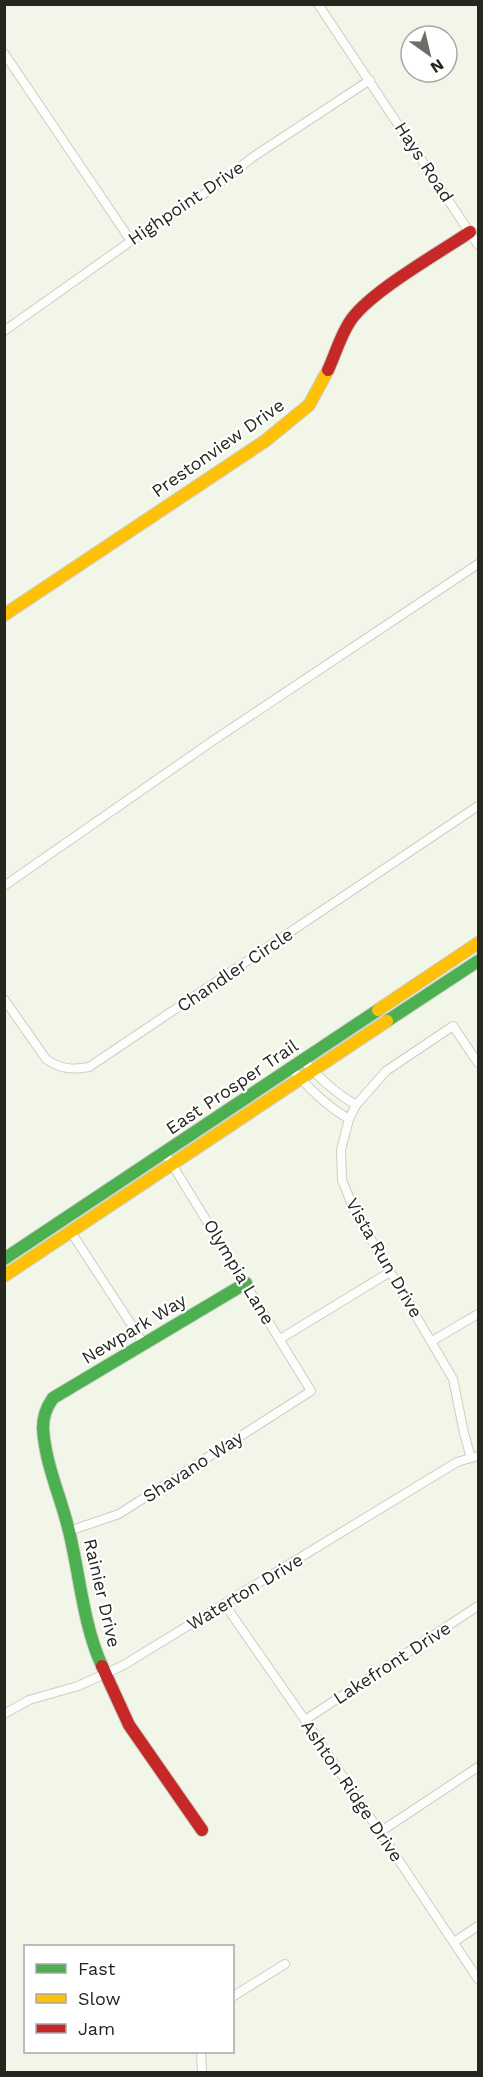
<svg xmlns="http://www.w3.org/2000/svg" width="483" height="2077" viewBox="0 0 483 2077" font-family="'Work Sans',sans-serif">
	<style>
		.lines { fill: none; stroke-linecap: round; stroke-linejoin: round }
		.street-casing { stroke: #cacfc4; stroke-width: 10 }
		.fast-casing { stroke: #cacfc4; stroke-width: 14 }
		.slow-casing { stroke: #cacfc4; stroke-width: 14 }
		.jam-casing { stroke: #cacfc4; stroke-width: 14 }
		.street { stroke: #fdfefc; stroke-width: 8 }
		.fast { stroke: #4caf50; stroke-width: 12 }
		.slow { stroke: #ffc107; stroke-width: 12 }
		.jam { stroke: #c62828; stroke-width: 12 }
		.labels { text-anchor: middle; stroke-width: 4.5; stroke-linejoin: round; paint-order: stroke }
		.street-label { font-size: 18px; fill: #24271e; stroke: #fff }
	</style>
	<rect width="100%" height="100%" fill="#f1f6e8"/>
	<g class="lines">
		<g class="street-casing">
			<g id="street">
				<path d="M318,4L478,245"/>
				<path d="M4,53L131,241"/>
				<path d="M4,331L131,241L213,188L253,157L370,80"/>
				<path d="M4,886L211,742L478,564"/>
				<path d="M4,999L46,1059C60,1069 72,1070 89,1067L478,806"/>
				<path d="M303,1060C319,1078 335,1093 356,1105"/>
				<path d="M291,1068C309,1088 325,1105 349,1119"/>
				<path d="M71,1232L144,1344"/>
				<path d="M280,1339L390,1272"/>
				<path d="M432,1341L478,1314"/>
				<path d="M471,1458L464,1433L453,1379L355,1212L342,1180L341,1150L349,1119L356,1105L386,1071L453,1026L478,1063"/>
				<path d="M69,1531L119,1514L311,1391L165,1153"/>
				<path d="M225,1605L305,1720L478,1979"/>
				<path d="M4,1714L29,1700L78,1686L122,1666L457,1462L478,1456"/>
				<path d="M305,1720L478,1606"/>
				<path d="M380,1832L478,1767"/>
				<path d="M454,1942L478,1926"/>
				<path d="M232,1997L285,1964"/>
				<path d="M201,2052L202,2072"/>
			</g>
		</g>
		<g class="fast-casing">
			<g id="fast">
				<path d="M387,1021L478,961"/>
				<path d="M4,1259L378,1010"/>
				<path d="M102,1666C83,1624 80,1576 69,1531C61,1497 45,1464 43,1428C43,1416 46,1408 53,1398L246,1283"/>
			</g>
		</g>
		<g class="slow-casing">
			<g id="slow">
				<path d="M4,615L265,441L309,405L328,370"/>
				<path d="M378,1010L478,943"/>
				<path d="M4,1276L387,1021"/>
			</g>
		</g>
		<g class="jam-casing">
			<g id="jam">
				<path d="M328,370C335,355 340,337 349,323C366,294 439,253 470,232"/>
				<path d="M102,1666L129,1725L202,1830"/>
			</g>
		</g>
		<use href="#street" class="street"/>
		<use href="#fast" class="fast"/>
		<use href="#slow" class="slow"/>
		<use href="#jam" class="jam"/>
	</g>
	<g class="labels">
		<g class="street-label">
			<text transform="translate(424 162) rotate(57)" y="6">Hays Road</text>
			<text transform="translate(186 203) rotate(-34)" y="6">Highpoint Drive</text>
			<text transform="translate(218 448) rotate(-35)" y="6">Prestonview Drive</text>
			<text transform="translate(235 970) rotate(-34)" y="6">Chandler Circle</text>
			<text transform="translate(232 1087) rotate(-34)" y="6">East Prosper Trail</text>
			<text transform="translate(384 1258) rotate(60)" y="6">Vista Run Drive</text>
			<text transform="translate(239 1272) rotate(59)" y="6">Olympia Lane</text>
			<text transform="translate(134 1329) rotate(-31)" y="6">Newpark Way</text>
			<text transform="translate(193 1467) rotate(-33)" y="6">Shavano Way</text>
			<text transform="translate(245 1592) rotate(-31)" y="6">Waterton Drive</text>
			<text transform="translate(102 1593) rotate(77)" y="6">Rainier Drive</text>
			<text transform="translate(392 1663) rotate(-33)" y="6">Lakefront Drive</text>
			<text transform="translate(352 1791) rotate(56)" y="6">Ashton Ridge Drive</text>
		</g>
	</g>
	<rect width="483" height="2077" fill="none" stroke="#24271e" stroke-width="12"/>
	<rect x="24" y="1945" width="210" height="108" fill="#ffffff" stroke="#a7a9a5" stroke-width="1.5"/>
	<rect x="36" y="1964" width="30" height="9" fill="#4caf50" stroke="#a7a9a5" stroke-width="1.5"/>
	<text x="78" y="1975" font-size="18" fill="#24271e">Fast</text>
	<rect x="36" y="1994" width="30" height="9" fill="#ffc107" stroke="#a7a9a5" stroke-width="1.5"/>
	<text x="78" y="2005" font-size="18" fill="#24271e">Slow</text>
	<rect x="36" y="2024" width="30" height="9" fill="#c62828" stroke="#a7a9a5" stroke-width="1.5"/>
	<text x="78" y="2035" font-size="18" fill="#24271e">Jam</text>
	<g transform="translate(429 54) rotate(146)"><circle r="28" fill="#ffffff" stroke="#a7a9a5" stroke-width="1.5"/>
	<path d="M0-4.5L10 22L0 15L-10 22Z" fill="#6c6f65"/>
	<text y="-9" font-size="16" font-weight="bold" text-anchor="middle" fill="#24271e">N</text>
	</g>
</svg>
